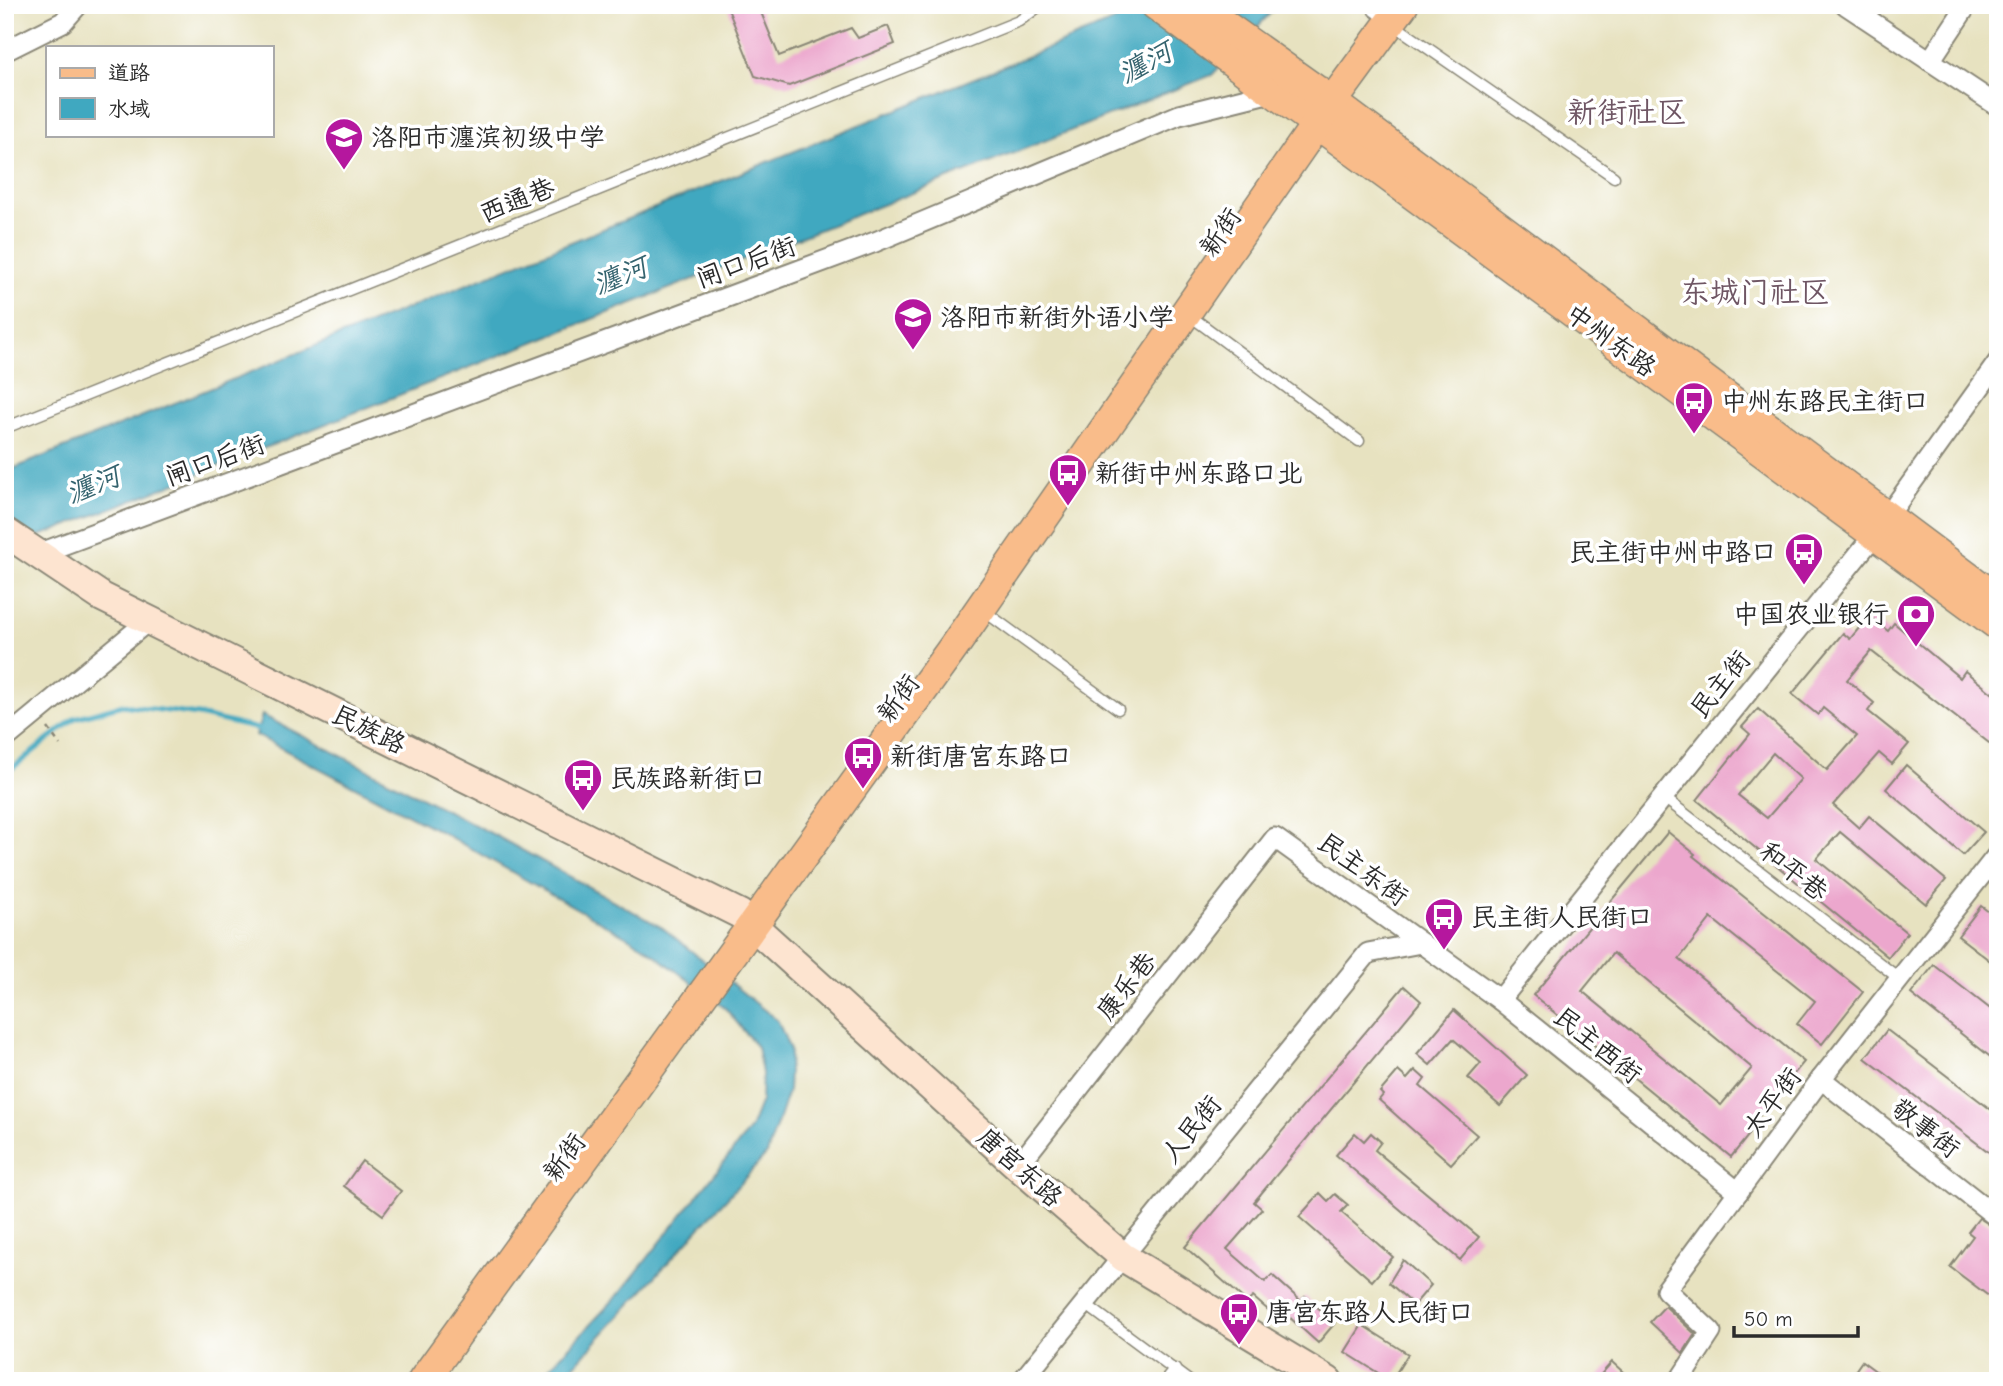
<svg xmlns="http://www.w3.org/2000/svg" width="2003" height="1386" viewBox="0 0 2003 1386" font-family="'Comic Neue','LXGW WenKai TC',sans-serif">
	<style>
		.water { fill: #40a8c0; stroke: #366a76; stroke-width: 2 }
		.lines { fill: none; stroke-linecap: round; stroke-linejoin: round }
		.stream { stroke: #40a8c0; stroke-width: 5 }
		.building { fill: #eca7cd; fill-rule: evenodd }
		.lane-casing { stroke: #898676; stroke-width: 13 }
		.street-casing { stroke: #898676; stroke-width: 23 }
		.secondary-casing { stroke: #898676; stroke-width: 32 }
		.primary-casing { stroke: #898676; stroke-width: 33 }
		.path { stroke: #898676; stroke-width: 2.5; stroke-dasharray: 5 5; stroke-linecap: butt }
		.lane { stroke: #fff; stroke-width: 10 }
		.street { stroke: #fff; stroke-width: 19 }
		.secondary { stroke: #fde4d0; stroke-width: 28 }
		.primary { stroke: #f9bc8a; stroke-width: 30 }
		.labels { text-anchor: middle; stroke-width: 7; stroke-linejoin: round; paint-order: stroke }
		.poi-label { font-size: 26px; fill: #2b2b2b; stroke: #fff; text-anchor: start }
		.street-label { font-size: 26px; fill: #2b2b2b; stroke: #fff }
		.water-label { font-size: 28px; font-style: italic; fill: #34636e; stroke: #fff }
		.quarter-label { font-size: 30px; fill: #6f5664; stroke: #fff }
	</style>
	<rect width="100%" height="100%" fill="#fff"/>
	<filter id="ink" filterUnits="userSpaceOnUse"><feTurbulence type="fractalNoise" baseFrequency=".0143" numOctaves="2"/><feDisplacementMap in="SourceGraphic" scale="14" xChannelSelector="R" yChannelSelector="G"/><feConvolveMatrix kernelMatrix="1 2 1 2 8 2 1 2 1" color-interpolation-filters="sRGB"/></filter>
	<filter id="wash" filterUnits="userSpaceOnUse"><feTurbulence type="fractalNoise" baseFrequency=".00686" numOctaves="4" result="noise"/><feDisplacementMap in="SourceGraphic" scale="28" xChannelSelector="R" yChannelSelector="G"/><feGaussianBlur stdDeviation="1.57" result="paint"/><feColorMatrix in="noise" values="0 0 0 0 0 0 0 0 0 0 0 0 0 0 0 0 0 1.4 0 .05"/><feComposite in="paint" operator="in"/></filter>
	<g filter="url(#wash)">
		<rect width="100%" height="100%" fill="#e7e2c0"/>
		<g class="water">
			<path d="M1136,5H1278L1212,75L51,532L5,547V472L1127,16Z"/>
			<path d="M262,715L500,838L663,928L778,1021L790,1050L788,1091L767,1154L560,1381H537L620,1293L750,1129L761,1101L762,1073L757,1047L726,1009L645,947L441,832L256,735Z"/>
		</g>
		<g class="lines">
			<path class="stream" d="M5,774L75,718L122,705L198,715L263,730"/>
		</g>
		<g id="blocks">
			<g class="building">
				<path d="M736,5H758L779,56L851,28L858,38L888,26L895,44L789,86L755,76L728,9Z"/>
				<path d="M1869,616L1888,631L1894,623L1960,678L1965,671L1998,698V750L1871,651L1847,680L1874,703L1868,711L1909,744L1892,764L1879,753L1833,805L1859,828L1869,816L1946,880L1926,904L1840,832L1816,859L1907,933L1888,957L1697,800L1750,734L1742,727L1758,709L1827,770L1857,736L1823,708L1818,715L1792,694L1843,633L1850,639ZM1773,753L1801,779L1767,818L1738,795Z"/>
				<path d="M1906,765L1984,832L1963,855L1886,789Z"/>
				<path d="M1668,832L1695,854L1693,856L1863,992L1822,1044L1797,1024L1815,1001L1711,918L1679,959L1804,1062L1749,1128L1752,1131L1731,1157L1533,995ZM1613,953L1752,1068L1721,1105L1582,991Z"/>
				<path d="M1981,906L1998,919V967L1958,936Z"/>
				<path d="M1934,965L1998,1015V1063L1911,994Z"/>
				<path d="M1404,986L1421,1001L1254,1202L1262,1209L1227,1249L1265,1282L1272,1275L1301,1301L1305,1296L1335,1323L1318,1343L1288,1316L1282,1322L1253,1297L1247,1302L1185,1247Z"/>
				<path d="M1454,1010L1527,1075L1500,1106L1468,1078L1481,1063L1453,1039L1430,1065L1417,1054Z"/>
				<path d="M1887,1030L1998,1115V1159L1865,1058Z"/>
				<path d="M1415,1070L1425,1079L1420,1086L1477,1135L1451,1164L1379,1100L1383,1095L1380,1092L1398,1071L1407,1079Z"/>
				<path d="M1355,1133L1364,1141L1371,1133L1381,1142L1375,1150L1479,1237L1460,1260L1336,1155Z"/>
				<path d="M362,1161L401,1191L383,1215L344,1186Z"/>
				<path d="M1320,1193L1328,1201L1335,1194L1348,1205L1341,1212L1393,1257L1372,1281L1299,1217Z"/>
				<path d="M1979,1218L1998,1230V1303L1950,1267L1973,1236L1968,1232Z"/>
				<path d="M1403,1260L1431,1285L1414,1305L1389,1283Z"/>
				<path d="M1665,1306L1695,1334L1683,1353L1650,1322Z"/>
				<path d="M1362,1325L1408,1354L1391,1381L1345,1352Z"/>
				<path d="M1862,1361L1889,1381H1848Z"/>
				<path d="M1612,1362L1633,1381H1595Z"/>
			</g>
		</g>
	</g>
	<g filter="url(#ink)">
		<use href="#blocks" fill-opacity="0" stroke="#898676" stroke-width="2"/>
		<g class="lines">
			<g class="lane-casing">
				<g id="lane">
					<path d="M1374,11L1614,177"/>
					<path d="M1189,315L1359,441"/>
					<path d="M5,428L1019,21L1041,5"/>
					<path d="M984,611L1118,709"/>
					<path d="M1663,797L1900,979"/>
					<path d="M1084,1303L1189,1381"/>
					<path d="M1165,1381L1175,1369"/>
				</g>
			</g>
			<g class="street-casing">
				<g id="street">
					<path d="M1846,5L1998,106"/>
					<path d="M5,51L63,22L78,5"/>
					<path d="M1930,61L1967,5"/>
					<path d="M38,554L875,242L1179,115L1275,91"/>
					<path d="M5,739L148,621"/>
					<path d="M1500,1000L1875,534L1998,362"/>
					<path d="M1821,1079L1998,1218"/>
					<path d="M1018,1166L1275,838L1500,1000L1738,1192"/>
					<path d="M1022,1381L1368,953L1421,943"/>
					<path d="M1679,1381L1711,1332L1666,1290L1821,1079L1998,854"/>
				</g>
			</g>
			<g class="secondary-casing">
				<path id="secondary" d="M5,532L102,597L740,914L1018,1166L1123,1257L1328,1381"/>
			</g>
			<g class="primary-casing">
				<g id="primary">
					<path d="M1156,5L1998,625"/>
					<path d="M1196,5L1332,102L1986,591"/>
					<path d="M423,1381L953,648L1332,102L1403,5"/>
				</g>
			</g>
			<path class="path" d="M48,728L60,745"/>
			<use href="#lane" class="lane"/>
			<use href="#street" class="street"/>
			<use href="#secondary" class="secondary"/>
			<use href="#primary" class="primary"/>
		</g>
	</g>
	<defs>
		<g id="school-pin" transform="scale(2.0125)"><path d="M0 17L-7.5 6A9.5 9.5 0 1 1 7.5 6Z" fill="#b5179e" stroke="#fff"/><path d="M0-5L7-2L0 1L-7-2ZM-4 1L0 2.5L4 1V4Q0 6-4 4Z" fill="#fff"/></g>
		<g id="bus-pin" transform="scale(2.0125)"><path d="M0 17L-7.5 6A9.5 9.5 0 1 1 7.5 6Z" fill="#b5179e" stroke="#fff"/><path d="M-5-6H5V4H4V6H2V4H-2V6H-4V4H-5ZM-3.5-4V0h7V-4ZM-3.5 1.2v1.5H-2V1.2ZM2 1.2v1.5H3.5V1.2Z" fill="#fff"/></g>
		<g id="bank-pin" transform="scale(2.0125)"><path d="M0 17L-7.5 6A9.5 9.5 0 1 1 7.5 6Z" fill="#b5179e" stroke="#fff"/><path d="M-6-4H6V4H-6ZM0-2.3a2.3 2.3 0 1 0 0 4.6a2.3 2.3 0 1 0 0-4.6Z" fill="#fff"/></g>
	</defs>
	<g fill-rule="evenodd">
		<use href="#school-pin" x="344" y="137"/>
		<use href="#school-pin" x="913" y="317"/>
		<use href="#bus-pin" x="1694" y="401"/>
		<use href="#bus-pin" x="1068" y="473"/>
		<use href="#bus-pin" x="1804" y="552"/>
		<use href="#bank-pin" x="1916" y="614"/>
		<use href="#bus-pin" x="863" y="756"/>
		<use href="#bus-pin" x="583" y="778"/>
		<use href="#bus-pin" x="1444" y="917"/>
		<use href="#bus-pin" x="1239" y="1312"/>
	</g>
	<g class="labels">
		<g class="poi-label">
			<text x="371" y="146">洛阳市瀍滨初级中学</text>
			<text x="940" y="326">洛阳市新街外语小学</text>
			<text x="1721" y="410">中州东路民主街口</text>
			<text x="1095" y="482">新街中州东路口北</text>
			<text x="1777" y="561" text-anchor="end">民主街中州中路口</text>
			<text x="1889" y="623" text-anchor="end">中国农业银行</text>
			<text x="890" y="765">新街唐宫东路口</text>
			<text x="610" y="787">民族路新街口</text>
			<text x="1471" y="926">民主街人民街口</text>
			<text x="1266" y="1321">唐宫东路人民街口</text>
		</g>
		<g class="street-label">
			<text transform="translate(517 200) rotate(-22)" y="9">西通巷</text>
			<text transform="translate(1220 232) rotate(-56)" y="9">新街</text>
			<text transform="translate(746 262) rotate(-20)" y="9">闸口后街</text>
			<text transform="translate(1611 340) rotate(36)" y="9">中州东路</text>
			<text transform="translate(215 460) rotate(-20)" y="9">闸口后街</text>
			<text transform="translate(1720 684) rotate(-51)" y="9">民主街</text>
			<text transform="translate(898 698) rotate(-54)" y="9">新街</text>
			<text transform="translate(369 729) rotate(26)" y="9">民族路</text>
			<text transform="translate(1363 869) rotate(36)" y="9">民主东街</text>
			<text transform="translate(1794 871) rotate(38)" y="9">和平巷</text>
			<text transform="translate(1126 986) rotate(-52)" y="9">康乐巷</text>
			<text transform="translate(1598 1045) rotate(39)" y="9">民主西街</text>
			<text transform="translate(1772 1102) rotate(-54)" y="9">太平街</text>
			<text transform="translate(1926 1128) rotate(38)" y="9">敬事街</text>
			<text transform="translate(1191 1129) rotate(-51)" y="9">人民街</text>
			<text transform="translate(564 1157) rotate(-54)" y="9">新街</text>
			<text transform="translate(1020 1167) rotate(42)" y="9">唐宫东路</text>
		</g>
		<g class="water-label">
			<text transform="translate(1145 62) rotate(-28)" y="10">瀍河</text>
			<text transform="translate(620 275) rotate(-22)" y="10">瀍河</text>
			<text transform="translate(93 484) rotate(-22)" y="10">瀍河</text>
		</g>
		<g class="quarter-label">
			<text x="1627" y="122">新街社区</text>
			<text x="1755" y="302">东城门社区</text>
		</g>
	</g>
	<rect width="2003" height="1386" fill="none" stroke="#fff" stroke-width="28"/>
	<rect x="46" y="46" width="228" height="91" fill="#ffffff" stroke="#aaaaaa" stroke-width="2"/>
	<rect x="60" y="68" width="35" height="10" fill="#f9bc8a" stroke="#aaaaaa" stroke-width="2"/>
	<text x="108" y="80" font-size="21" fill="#2b2b2b">道路</text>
	<rect x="60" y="98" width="35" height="21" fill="#40a8c0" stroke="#aaaaaa" stroke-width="2"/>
	<text x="108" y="116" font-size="21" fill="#2b2b2b">水域</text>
	<path d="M1734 1326v10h124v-10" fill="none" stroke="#2b2b2b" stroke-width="3.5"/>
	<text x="1744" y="1326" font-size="21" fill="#2b2b2b" stroke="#ffffff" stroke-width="5" paint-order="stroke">50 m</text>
</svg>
